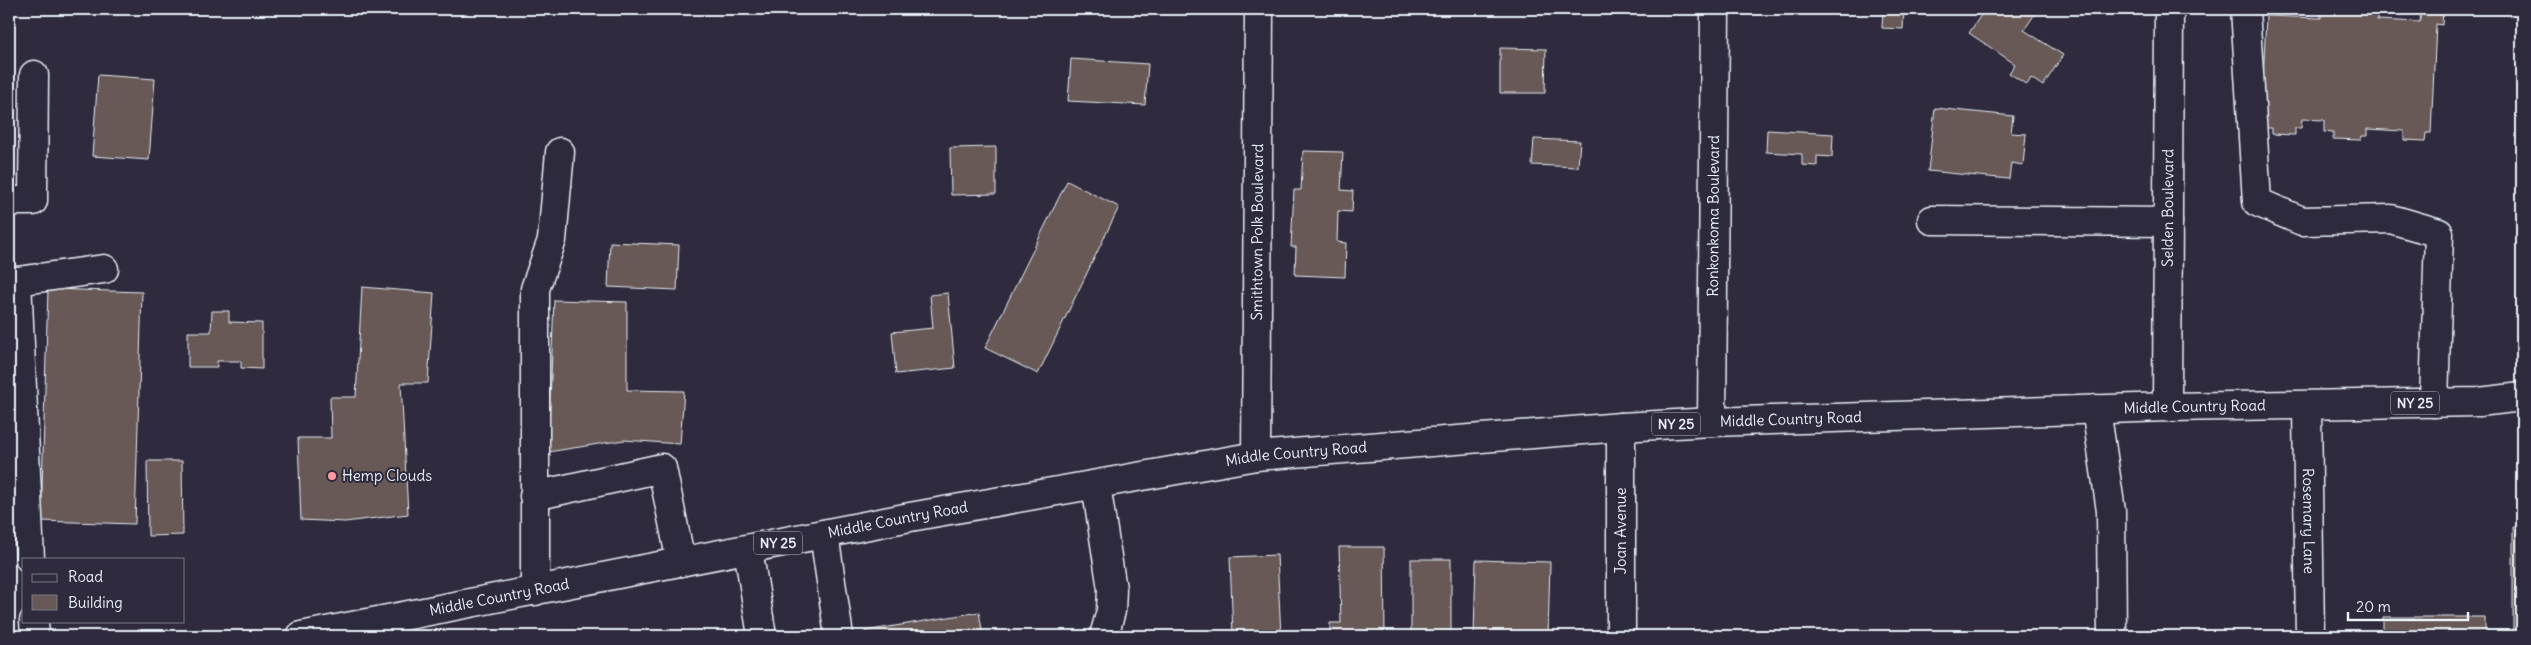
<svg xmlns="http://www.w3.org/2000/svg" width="2531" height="645" viewBox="0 0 2531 645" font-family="Delius,sans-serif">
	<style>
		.building { fill: #685956; stroke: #e8f1f8 }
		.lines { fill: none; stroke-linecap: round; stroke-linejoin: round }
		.minor-casing { stroke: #e8f1f8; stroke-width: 31 }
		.major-casing { stroke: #e8f1f8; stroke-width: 31 }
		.minor { stroke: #2f2a3d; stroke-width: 28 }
		.major { stroke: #2f2a3d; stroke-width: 28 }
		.poi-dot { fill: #ff9aa2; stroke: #2f2a3d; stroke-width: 2 }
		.labels { text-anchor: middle; stroke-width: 4; stroke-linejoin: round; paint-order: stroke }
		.shield { fill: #2f2a3d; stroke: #b0b5c0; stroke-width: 1 }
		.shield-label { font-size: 14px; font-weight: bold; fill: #e8f1f8 }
		.street-label { font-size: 15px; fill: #e8f1f8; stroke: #2f2a3d }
		.poi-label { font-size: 15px; fill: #e8f1f8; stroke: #2f2a3d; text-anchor: start }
	</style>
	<rect width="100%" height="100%" fill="#2f2a3d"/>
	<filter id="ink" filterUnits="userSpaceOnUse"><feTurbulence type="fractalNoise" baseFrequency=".02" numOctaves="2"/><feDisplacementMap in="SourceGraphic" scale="10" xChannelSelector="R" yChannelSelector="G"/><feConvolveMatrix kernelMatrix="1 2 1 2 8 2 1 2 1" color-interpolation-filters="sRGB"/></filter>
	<g filter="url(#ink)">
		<g class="building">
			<path d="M1883,9H1904L1903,29L1882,28Z"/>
			<path d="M1985,9H2027L2035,14L2024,30L2063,55L2043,86L2031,78L2027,85L2009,73L2015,64L1969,33Z"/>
			<path d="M2321,9H2377V20L2420,22L2421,9H2443L2442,25L2436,24L2431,133H2426L2425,141L2404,140V131L2367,129V136H2362L2361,140L2333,139V133L2324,132V120L2302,119L2301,128H2295V135L2272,134V128H2261L2266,16L2321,18Z"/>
			<path d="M1500,48L1546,49L1545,93H1500Z"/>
			<path d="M1071,59L1148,64L1145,105L1068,101Z"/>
			<path d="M98,75L155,79L149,160L92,156Z"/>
			<path d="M1935,108L2013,116L2011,133L2026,134L2023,165L2011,163L2009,179L1928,171Z"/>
			<path d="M1767,130L1833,134L1832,157L1817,156V166L1802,165V154L1766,152Z"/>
			<path d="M1534,139L1580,141L1578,167L1532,165Z"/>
			<path d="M996,147V194L951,195L950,148Z"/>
			<path d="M1303,151L1343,152L1341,190L1353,191L1352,212L1338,211L1337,242L1346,243L1345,277L1295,275L1296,247H1291L1294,190H1301Z"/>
			<path d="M1067,181L1119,207L1038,374L985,348Z"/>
			<path d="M610,242L679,245L677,290L608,287Z"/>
			<path d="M362,287L434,293L428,383H401L408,514L345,522L301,520L298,438H331L330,397H356Z"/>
			<path d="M48,289L142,292L135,524L41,521Z"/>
			<path d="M948,293L955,368L896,374L892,332L933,328L930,295Z"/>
			<path d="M554,300L627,302V390L684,391L680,444L624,440L548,452Z"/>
			<path d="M212,311H229V322L262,323V369L241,368V361H217V367H188V332H211Z"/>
			<path d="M147,461H182L183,535L148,536Z"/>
			<path d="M2513,527H2522V636H2383V617H2485V631H2513Z"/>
			<path d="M1339,547H1384L1385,636H1330V623H1341Z"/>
			<path d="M1277,555L1281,636H1233L1230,557Z"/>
			<rect x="1411" y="559" width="40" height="76"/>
			<path d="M1476,560L1550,562L1548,636H1474Z"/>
			<path d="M979,612L983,636H866L865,631Z"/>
		</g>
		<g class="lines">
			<g class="minor-casing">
				<g id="minor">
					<path d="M2245,9L2257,202L2302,221L2391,219L2439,233L2434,403"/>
					<path d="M9,201H33L34,75"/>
					<path d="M1932,220L2168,222"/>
					<path d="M17,281L104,269"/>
					<path d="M9,282L17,281L30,559"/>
					<path id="s1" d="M2307,406L2310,636"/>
					<path id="s2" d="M2167,407L2169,9"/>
					<path d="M2096,409L2111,511L2112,636"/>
					<path id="s3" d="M1712,422L1715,9"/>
					<path id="s4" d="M1256,456L1259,9"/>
					<path d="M1096,485L1112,589L1111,611L1104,636"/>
					<path d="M534,496L662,468L681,562"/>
					<path d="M824,534L839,636"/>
					<path d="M748,549L762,636"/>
					<path d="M535,591V289L552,240L560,152"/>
					<path d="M34,621L35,636"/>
					<path d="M1621,636V427"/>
				</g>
			</g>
			<g class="major-casing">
				<g id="major">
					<path id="s5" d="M301,636L910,517L1256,456L1621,427L1712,422L2167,407L2479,402L2522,397"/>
				</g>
			</g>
			<use href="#minor" class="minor"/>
			<use href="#major" class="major"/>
		</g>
	</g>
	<circle class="poi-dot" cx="332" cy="476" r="5"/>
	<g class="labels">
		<g class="shield">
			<rect x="2391" y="391.5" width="48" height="23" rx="4"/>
			<rect x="1652" y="412.5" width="48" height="23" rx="4"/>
			<rect x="754" y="531.5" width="48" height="23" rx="4"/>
		</g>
		<g class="shield-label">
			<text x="2415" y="408">NY 25</text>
			<text x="1676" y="429">NY 25</text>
			<text x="778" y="548">NY 25</text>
		</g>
		<g class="street-label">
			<text dy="5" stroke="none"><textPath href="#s2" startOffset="199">Selden Boulevard</textPath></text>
			<text dy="5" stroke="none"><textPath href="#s3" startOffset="206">Ronkonkoma Boulevard</textPath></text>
			<text dy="5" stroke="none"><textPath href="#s4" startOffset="224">Smithtown Polk Boulevard</textPath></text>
			<text dy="5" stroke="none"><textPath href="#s5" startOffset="1912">Middle Country Road</textPath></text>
			<text dy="5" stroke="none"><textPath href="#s5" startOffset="1508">Middle Country Road</textPath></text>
			<text dy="5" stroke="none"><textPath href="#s5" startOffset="1012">Middle Country Road</textPath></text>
			<text dy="5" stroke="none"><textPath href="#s5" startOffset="608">Middle Country Road</textPath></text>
			<text dy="5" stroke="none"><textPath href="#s1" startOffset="115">Rosemary Lane</textPath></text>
			<text transform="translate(1621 531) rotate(-90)" y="5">Joan Avenue</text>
			<text dy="5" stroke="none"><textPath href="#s5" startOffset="202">Middle Country Road</textPath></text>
		</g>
		<g class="poi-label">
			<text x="342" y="481">Hemp Clouds</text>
		</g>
	</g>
	<rect width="2531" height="645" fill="none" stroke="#2f2a3d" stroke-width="30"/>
	<rect x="15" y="15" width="2501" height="615" fill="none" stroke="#e8f1f8" stroke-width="2" filter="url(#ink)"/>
	<rect x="22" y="558" width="162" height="65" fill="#2f2a3d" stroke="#797a88"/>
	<rect x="32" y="574" width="25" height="8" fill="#2f2a3d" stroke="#797a88"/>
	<text x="68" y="582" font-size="15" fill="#e8f1f8">Road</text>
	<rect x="32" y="595" width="25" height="15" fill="#685956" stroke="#797a88"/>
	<text x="68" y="608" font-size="15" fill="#e8f1f8">Building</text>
	<path d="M2348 612v8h120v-8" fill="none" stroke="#e8f1f8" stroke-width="2.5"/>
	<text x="2356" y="612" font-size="15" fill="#e8f1f8" stroke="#2f2a3d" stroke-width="4" paint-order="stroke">20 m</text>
</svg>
